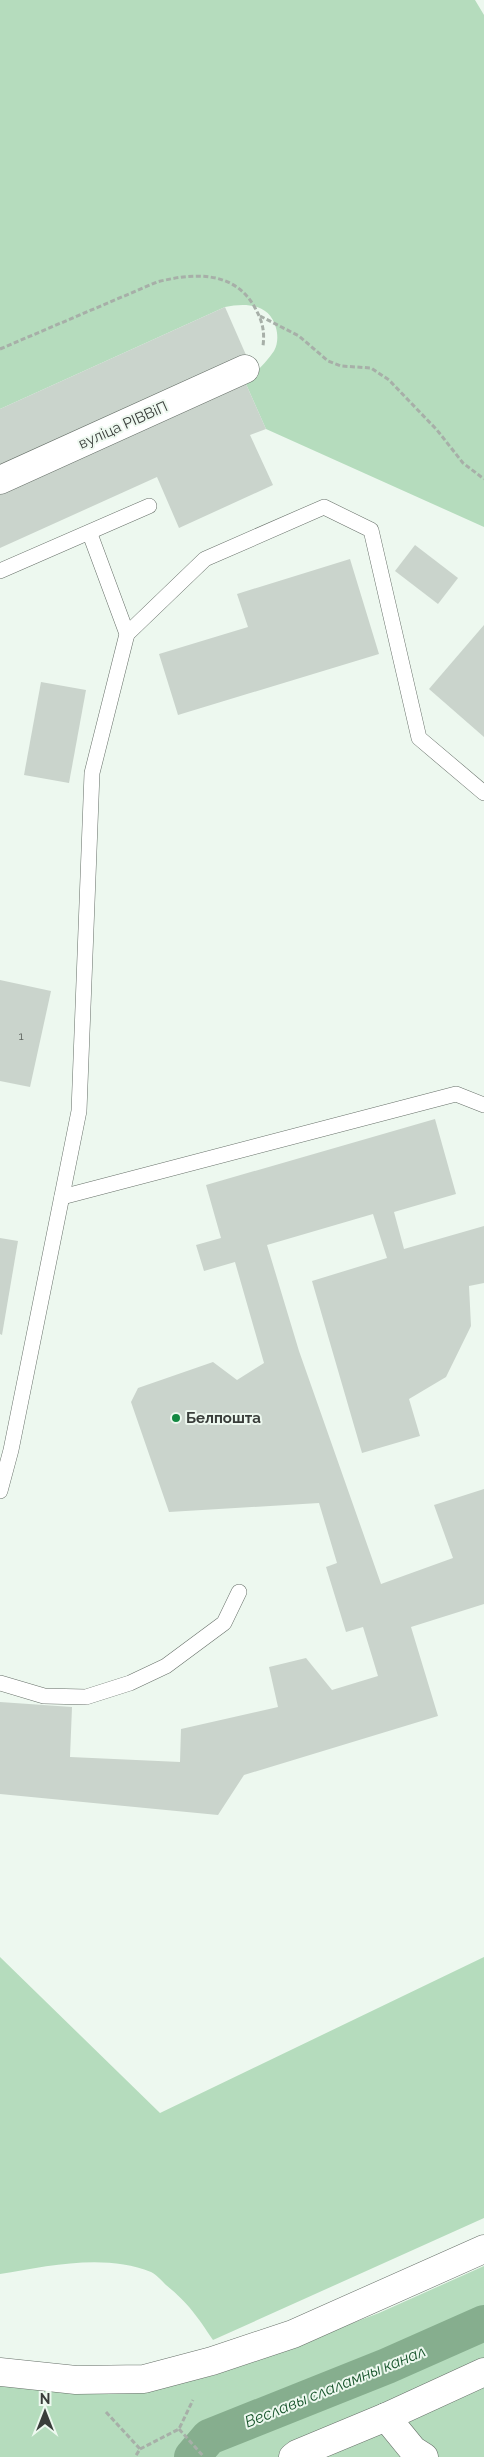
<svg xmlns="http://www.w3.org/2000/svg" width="484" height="2457" viewBox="0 0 484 2457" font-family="Raleway,sans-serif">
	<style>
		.green { fill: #b5dcbd }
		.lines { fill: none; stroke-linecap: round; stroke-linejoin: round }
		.canal { stroke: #86ae8e; stroke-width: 36 }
		.building { fill: #cad4cc }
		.service-casing { stroke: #677069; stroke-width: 16 }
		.minor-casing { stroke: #677069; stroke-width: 29 }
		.path { stroke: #a7afa8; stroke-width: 3; stroke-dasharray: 5 2.5; stroke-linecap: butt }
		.service { stroke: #fff; stroke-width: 15 }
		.minor { stroke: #fff; stroke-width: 28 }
		.poi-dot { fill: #128841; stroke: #edf8ef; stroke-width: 2 }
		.labels { text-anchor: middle; stroke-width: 4; stroke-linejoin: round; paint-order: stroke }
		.number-label { font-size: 12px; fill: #5d635e }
		.street-label { font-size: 15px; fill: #393d3a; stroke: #edf8ef }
		.poi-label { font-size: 15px; font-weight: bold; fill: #393d3a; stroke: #edf8ef; text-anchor: start }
		.water-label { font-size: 16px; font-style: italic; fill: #18552c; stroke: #edf8ef }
	</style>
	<rect width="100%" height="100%" fill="#edf8ef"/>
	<g class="green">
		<path d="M0,0H475L484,15V527L266,429L246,384C254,373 267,362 274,351C278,344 278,335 276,328C270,303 245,303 225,307L0,409Z"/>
		<path d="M0,1957L160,2113L484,1957V2218L213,2340C197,2316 188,2303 166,2285C162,2281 157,2275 151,2272C105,2253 47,2266 0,2274Z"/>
		<path d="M484,2266V2367L286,2457H0V2385L76,2394L143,2392L215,2375L379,2313Z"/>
		<path d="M484,2376V2457H430L391,2418Z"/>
		<path d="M385,2421L418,2457H293Z"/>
	</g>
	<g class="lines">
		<path class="canal" d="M192,2457L209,2437L387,2366L484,2323"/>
	</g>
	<g class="building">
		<path d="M225,307L246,355L0,466V409Z"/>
		<path d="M246,384L266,429L250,435L273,485L179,528L157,477L0,548V494Z"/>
		<path d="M415,545L458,578L438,604L395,571Z"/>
		<path d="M350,559L379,654L178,715L159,654L248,627L237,594Z"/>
		<path d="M484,625V737L429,689Z"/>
		<path d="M41,682L86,690L69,783L24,775Z"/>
		<path d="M0,980L51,991L30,1087L0,1081Z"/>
		<path d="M435,1119L456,1194L394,1212L404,1249L484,1226V1283L469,1286L471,1326L446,1377L409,1399L420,1436L362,1453L312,1281L387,1258L373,1214L267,1245L299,1351L381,1584L453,1558L434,1505L484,1489V1604L411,1627L438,1716L244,1775L218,1815L0,1794V1702L72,1707L70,1757L180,1762L181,1729L278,1707L269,1667L306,1658L332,1690L378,1676L363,1627L346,1632L326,1567L337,1563L319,1503L169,1512L131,1402L138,1388L213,1362L237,1380L264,1363L235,1262L204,1271L196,1245L221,1238L206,1185Z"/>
		<path d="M0,1238L18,1241L2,1335L0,1334Z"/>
	</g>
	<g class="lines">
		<g class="service-casing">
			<g id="service">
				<path d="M0,571L149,506"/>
				<path d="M127,634L205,559L324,507L371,530L419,738L484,793"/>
				<path d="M62,1197L456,1094L484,1105"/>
				<path d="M0,1491L11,1450L79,1111L92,773L127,634L90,534"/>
				<path d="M0,1683L44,1696L86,1697L130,1683L166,1666L224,1623L239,1592"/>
			</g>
		</g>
		<g class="minor-casing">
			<g id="minor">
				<path d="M0,480L245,369"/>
				<path d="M0,2372L76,2380L144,2379L212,2361L293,2334L484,2249"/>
				<path d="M293,2457L297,2454L386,2417"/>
				<path d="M424,2457L413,2450L386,2417L484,2372"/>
			</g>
		</g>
		<g class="path">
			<path d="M260,316L299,336L328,361L341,366L371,368L389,380L437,430L463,463L484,479"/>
			<path d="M0,349L157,282C192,273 233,270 254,306C262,320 265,330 263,346"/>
			<path d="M106,2412L140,2449L135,2457"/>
			<path d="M179,2429L204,2457"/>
			<path d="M140,2449L179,2429L193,2400"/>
		</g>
		<use href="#service" class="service"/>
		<use href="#minor" class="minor"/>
	</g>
	<circle class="poi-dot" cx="176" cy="1418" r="5"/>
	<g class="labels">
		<g class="number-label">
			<text x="21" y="1040">1</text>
		</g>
		<g class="street-label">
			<text transform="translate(123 425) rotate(-24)" y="5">вуліца РІВВіП</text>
		</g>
		<g class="poi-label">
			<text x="186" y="1423">Белпошта</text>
		</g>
		<g class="water-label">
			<text transform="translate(335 2386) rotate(-22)" y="6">Веславы слаламны канал</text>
		</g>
	</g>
	<g transform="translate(45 2412)" stroke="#edf8ef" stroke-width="4" paint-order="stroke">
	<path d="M0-4L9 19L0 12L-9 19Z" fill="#393d3a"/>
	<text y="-8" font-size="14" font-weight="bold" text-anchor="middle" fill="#393d3a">N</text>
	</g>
</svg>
